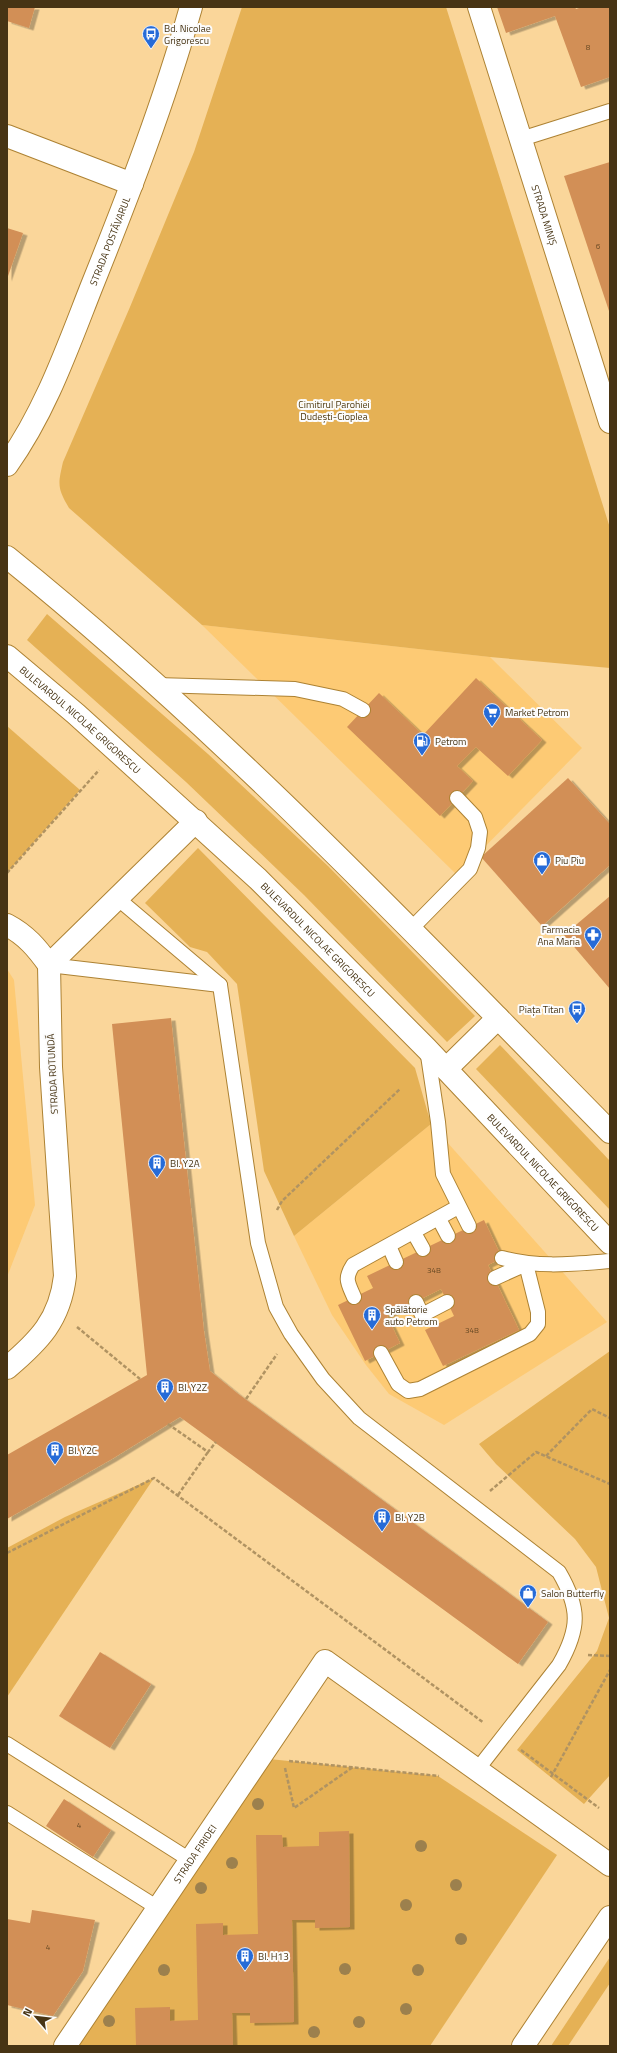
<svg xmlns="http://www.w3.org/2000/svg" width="617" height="2053" viewBox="0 0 617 2053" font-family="'Titillium Web',sans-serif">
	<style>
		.built { fill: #fdca74 }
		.green { fill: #e5b155 }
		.building { fill: #d28f57; filter: url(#shadow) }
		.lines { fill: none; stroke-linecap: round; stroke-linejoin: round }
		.service-casing { stroke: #ad8233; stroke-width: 16 }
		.minor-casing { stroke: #ad8233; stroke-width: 24 }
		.tertiary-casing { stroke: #ad8233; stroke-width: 24 }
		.secondary-casing { stroke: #ad8233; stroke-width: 24 }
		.primary-casing { stroke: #ad8233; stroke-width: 24 }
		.path { stroke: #b09362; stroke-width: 2.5; stroke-dasharray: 4 2; stroke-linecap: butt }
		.service { stroke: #fff; stroke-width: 14 }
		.minor { stroke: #fff; stroke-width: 22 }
		.tertiary { stroke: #fff; stroke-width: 22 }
		.secondary { stroke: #fff; stroke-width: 22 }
		.primary { stroke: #fff; stroke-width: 22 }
		.tree { fill: #9c804d }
		.labels { text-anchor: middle; stroke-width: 4; stroke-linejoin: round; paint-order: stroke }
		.number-label { font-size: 8px; fill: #6a4b25 }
		.poi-label { font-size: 10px; fill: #473414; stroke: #fcfcfc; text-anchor: start }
		.street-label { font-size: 10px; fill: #473414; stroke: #fcfcfc }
		.park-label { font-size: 10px; fill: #4f390e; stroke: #fcfcfc }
	</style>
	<defs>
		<filter id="shadow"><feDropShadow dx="4.5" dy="2.5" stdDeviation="0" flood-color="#0004"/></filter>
	</defs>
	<rect width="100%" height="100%" fill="#fad69a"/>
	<g class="built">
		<path d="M202,625L490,657L582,748L457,875Z"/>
		<path d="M7,969L14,980L35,1205L7,1277Z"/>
		<path d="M431,1124L607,1322L444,1425L389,1394L366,1365L332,1315L294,1236Z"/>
	</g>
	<g class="green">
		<path d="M242,7H446L610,528V668L490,657L202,625L69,508C57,488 58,484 63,462L130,307L194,152Z"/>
		<path d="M47,614L208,754L328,866L475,1016L447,1042L304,895L186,782L27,640Z"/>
		<path d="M7,726L80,790L7,873Z"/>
		<path d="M198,848L415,1068L431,1124L294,1236L264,1171L237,984L207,952L190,947L145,903Z"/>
		<path d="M500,1045L610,1161V1210L476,1069Z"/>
		<path d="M610,1351V1775L584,1804L517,1750L597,1651L609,1618L596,1567L575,1539L496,1464L479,1444Z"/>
		<path d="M154,1478L7,1697V1548L65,1517Z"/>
		<path d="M259,1758L438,1776L557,1855L430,2046H65Z"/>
		<path d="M610,1957V1983L568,2046H551Z"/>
	</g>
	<g class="building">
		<path d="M7,7H35L29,28L7,21Z"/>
		<path d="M497,7H575L576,9L582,7H610V77L581,87L555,16L506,33Z"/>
		<path d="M610,162V314L564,176Z"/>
		<path d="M7,228L23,233L7,279Z"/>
		<path d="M476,678L542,740L508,776L476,747L457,766L473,781L440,816L347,727L379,693L423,735Z"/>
		<path d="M568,778L610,824V865L542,926L481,857Z"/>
		<path d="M610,896V989L564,935Z"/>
		<path d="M171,1018L204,1331L210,1371L237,1393L548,1622L518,1664L180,1417L112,1459L7,1519V1455L147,1375L112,1024Z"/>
		<path d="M484,1220L502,1258L488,1265L519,1330L443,1366L425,1330L454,1316L441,1289L387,1316L400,1343L365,1361L338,1305L373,1288L367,1276Z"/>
		<path d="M100,1652L151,1684L110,1748L59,1716Z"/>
		<path d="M64,1799L111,1830L93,1857L46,1826Z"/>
		<path d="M349,1831L350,1927L315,1928V1920H292L294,2022L250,2023V2013H232L233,2046H136L135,2008L170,2007V2021L198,2020L196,1924L223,1923V1935L258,1934L256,1835H282L283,1847L319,1846V1832Z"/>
		<path d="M32,1910L95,1920L83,1971L53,2016L7,2005V1919L30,1923Z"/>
	</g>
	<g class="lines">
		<g class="service-casing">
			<g id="service">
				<path d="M521,139L610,111"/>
				<path d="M156,685L295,689L343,699L363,710"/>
				<path d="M117,898L220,985L258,1243L276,1307L291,1334L323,1379L359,1418L559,1572C580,1608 580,1628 559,1665L477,1770"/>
				<path d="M410,930L470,869L478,848L480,832L475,817L457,798"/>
				<path d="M49,965L220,985"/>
				<path d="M427,1049L438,1122L443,1174L469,1226"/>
				<path d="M439,1219L448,1236"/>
				<path d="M414,1233L423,1249"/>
				<path d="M389,1246L396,1262"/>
				<path d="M502,1258C538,1268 573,1264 610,1261"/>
				<path d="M354,1297C348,1283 344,1279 353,1265L458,1207"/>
				<path d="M416,1302L422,1315L447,1302"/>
				<path d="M381,1353L398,1384L408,1391L420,1389L530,1334L538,1324V1312L526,1264L495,1278"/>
				<path d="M7,1744L190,1860"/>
				<path d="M7,1813L158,1908"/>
			</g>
		</g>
		<g class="minor-casing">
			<g id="minor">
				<path id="s1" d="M479,7L610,422"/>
				<path d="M7,136L132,184"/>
				<path d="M7,925C26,935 37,948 49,965"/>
				<path d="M7,1368C39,1341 60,1320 65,1276L51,1067L49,965L196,821"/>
				<path id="s2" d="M65,2046L325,1661L610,1865"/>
			</g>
		</g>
		<g class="tertiary-casing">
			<g id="tertiary">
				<path id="s3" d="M7,465C45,412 67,349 91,288C128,196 164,103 191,7"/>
			</g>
		</g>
		<g class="secondary-casing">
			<g id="secondary">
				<path d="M7,557C223,731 415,934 610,1132"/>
				<path id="s4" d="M7,656L76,714L258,879L427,1049L610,1243"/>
				<path d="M446,1069L498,1018"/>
			</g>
		</g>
		<g class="primary-casing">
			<path id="primary" d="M523,2046L610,1917"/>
		</g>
		<g class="path">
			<path d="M7,873L99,770"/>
			<path d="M277,1210L282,1201L400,1089"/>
			<path d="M77,1327L140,1379"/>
			<path d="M246,1399L277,1354"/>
			<path d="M168,1424L208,1452L216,1442"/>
			<path d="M546,1456L592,1409L610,1418"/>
			<path d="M490,1491L536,1452L610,1484"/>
			<path d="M178,1495L208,1452"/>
			<path d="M7,1553L154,1478L484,1723"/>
			<path d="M588,1655L610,1656"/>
			<path d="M521,1750L599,1808"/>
			<path d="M289,1761L439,1776"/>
			<path d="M285,1768L294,1808L353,1767"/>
			<path d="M551,1777L610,1670"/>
		</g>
		<use href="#service" class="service"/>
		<use href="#minor" class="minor"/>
		<use href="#tertiary" class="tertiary"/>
		<use href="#secondary" class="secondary"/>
		<use href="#primary" class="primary"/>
	</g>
	<g class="tree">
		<circle cx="258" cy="1804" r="6"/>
		<circle cx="421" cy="1846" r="6"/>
		<circle cx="232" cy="1863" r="6"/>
		<circle cx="456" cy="1885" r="6"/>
		<circle cx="201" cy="1888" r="6"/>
		<circle cx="406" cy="1905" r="6"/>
		<circle cx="461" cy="1939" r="6"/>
		<circle cx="345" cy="1969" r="6"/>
		<circle cx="164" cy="1970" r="6"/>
		<circle cx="418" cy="1970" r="6"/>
		<circle cx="406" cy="2009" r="6"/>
		<circle cx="109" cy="2021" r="6"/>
		<circle cx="359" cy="2022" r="6"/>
		<circle cx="314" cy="2032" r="6"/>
	</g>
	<defs>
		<g id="bus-pin" transform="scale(0.9)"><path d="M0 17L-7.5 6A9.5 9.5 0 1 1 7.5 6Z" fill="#266bd7" stroke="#fcfcfc"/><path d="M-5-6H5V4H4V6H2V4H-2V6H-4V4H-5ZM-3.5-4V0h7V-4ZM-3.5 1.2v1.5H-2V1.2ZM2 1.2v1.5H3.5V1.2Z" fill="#fff"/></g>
		<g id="supermarket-pin" transform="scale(0.9)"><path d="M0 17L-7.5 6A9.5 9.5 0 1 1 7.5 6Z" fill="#266bd7" stroke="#fcfcfc"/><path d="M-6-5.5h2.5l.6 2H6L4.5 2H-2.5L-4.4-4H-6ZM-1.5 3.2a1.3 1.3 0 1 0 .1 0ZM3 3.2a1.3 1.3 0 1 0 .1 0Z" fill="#fff"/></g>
		<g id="fuel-pin" transform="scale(0.9)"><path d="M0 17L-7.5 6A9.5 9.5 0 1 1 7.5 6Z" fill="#266bd7" stroke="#fcfcfc"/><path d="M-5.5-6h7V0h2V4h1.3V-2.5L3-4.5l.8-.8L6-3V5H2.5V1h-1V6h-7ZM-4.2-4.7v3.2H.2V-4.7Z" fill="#fff"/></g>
		<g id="shop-pin" transform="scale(0.9)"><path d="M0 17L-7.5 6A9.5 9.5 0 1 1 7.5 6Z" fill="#266bd7" stroke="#fcfcfc"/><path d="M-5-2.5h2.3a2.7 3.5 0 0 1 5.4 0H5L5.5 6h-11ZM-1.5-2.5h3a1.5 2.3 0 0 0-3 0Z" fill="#fff"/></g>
		<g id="pharmacy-pin" transform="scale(0.9)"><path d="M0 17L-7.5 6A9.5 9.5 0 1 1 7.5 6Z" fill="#266bd7" stroke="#fcfcfc"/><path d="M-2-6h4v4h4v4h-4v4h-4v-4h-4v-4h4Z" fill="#fff"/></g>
		<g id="building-pin" transform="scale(0.9)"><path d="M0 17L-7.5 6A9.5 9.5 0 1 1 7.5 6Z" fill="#266bd7" stroke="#fcfcfc"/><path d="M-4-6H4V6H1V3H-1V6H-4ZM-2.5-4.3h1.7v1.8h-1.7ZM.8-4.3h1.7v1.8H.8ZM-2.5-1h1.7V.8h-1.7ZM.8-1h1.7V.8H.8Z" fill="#fff"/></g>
	</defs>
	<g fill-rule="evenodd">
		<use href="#bus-pin" x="151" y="34"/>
		<use href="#supermarket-pin" x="492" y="712"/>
		<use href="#fuel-pin" x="422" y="741"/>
		<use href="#shop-pin" x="542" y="860"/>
		<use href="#pharmacy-pin" x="593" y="935"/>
		<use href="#bus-pin" x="577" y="1009"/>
		<use href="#building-pin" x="157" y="1163"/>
		<use href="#building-pin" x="372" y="1315"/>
		<use href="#building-pin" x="165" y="1387"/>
		<use href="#building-pin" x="55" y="1450"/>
		<use href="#building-pin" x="382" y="1517"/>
		<use href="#shop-pin" x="528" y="1593"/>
		<use href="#building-pin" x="245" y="1956"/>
	</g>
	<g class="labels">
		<g class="number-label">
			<text x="588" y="50">8</text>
			<text x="598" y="249">6</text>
			<text x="434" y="1273">34B</text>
			<text x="472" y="1333">34B</text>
			<text x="79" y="1828">4</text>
			<text x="48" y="1950">4</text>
		</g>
		<g class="poi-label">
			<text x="164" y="32">Bd. Nicolae<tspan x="164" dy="12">Grigorescu</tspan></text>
			<text x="505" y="716">Market Petrom</text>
			<text x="435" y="745">Petrom</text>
			<text x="555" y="864">Piu Piu</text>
			<text x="580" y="933" text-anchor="end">Farmacia<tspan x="580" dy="12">Ana Maria</tspan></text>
			<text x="564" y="1013" text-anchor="end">Piața Titan</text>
			<text x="170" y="1167">Bl. Y2A</text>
			<text x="385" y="1313">Spălătorie<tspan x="385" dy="12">auto Petrom</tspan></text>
			<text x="178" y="1391">Bl. Y2Z</text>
			<text x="68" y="1454">Bl. Y2C</text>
			<text x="395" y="1521">Bl. Y2B</text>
			<text x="541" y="1597">Salon Butterfly</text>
			<text x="258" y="1960">Bl. H13</text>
		</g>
		<g class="street-label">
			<text dy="4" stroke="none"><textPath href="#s1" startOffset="218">STRADA MINIȘ</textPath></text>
			<text dy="4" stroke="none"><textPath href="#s3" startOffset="247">STRADA POSTĂVARUL</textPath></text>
			<text dy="4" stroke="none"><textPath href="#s4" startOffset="97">BULEVARDUL NICOLAE GRIGORESCU</textPath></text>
			<text dy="4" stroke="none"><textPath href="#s4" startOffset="421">BULEVARDUL NICOLAE GRIGORESCU</textPath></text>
			<text transform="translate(52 1074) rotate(-93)" y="4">STRADA ROTUNDĂ</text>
			<text dy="4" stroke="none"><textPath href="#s4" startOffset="745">BULEVARDUL NICOLAE GRIGORESCU</textPath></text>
			<text dy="4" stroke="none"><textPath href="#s2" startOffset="232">STRADA FIRIDEI</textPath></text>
		</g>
		<g class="park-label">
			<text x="334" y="408">Cimitirul Parohiei<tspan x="334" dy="12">Dudești-Cioplea</tspan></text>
		</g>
	</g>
	<rect width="617" height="2053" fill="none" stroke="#473414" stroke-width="16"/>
	<g transform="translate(36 2017) rotate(298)" stroke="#fcfcfc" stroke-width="3" paint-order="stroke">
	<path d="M0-3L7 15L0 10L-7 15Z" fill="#473414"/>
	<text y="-6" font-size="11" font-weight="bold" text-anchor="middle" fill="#473414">N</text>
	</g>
</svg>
